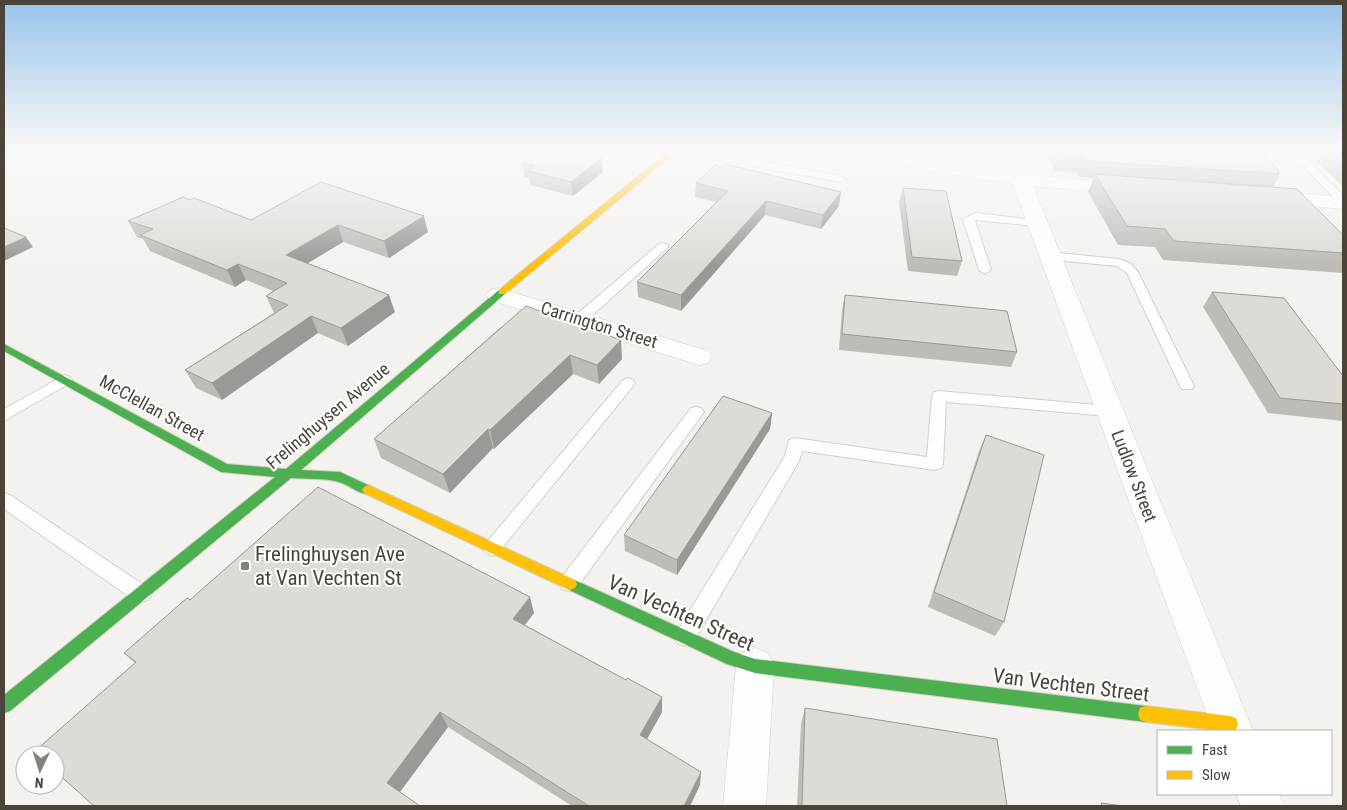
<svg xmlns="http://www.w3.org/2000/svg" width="1347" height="810" viewBox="0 0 1347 810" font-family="'Roboto Condensed',sans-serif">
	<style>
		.green { fill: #e1eecf }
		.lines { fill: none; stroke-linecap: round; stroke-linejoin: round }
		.lane-casing { stroke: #d2d0cb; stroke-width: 2 }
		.street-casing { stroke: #d2d0cb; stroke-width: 1 }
		.fast-casing { stroke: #d3cfc5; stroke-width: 2 }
		.slow-casing { stroke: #d3cfc5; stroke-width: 2 }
		.lane { fill: #fdfdfc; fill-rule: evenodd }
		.street { fill: #fdfdfc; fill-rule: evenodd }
		.fast { fill: #4caf50; fill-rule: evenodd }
		.slow { fill: #ffc107; fill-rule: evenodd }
		.wall { fill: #bfbcb8 }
		.shaded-wall { fill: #9b9996 }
		.building { fill: #dedbd6; stroke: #9b9996 }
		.poi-dot { fill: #868178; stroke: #fff; stroke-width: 2 }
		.labels { text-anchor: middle; stroke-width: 4; stroke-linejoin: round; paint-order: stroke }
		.street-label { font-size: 18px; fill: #4b4439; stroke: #fff }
		.near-poi-label { font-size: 21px; fill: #4b4439; stroke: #fff; text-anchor: start }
		.near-street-label { font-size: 21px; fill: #4b4439; stroke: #fff }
	</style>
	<rect width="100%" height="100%" fill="#f4f2ee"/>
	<path class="green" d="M897,151H992L996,164L992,166Z"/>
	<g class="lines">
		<g class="lane-casing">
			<g id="lane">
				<path d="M681,151H704L841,176L846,179L841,182L685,154Z"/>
				<path d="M1312,153L1343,154V160H1309L1314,167L1343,195V204L1339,203L1300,163L1301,156Z"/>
				<path d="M976,213L1035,220L1041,223L1035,226L975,220L991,270L985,274L979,270L963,219Z"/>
				<path d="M663,243L669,246L667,248L585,322H575L573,319L575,316L659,244Z"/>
				<path d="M1048,252L1119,259L1130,263L1138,272L1194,386L1192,389H1182L1180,386L1127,273L1117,266L1044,259L1042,256Z"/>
				<path d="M65,375L70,377L72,380L70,383L4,421V409Z"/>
				<path d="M628,378L633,380L635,383L633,386L498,553L492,556L486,553L483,548L486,543L623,380Z"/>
				<path d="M939,391L1108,406L1113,407L1116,411L1113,415L1108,416L946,402L943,464L941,468L935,470L802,451L799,461L692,644L685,646L678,644L675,637L678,630L785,456L789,440L795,438L927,457L932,396L934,392Z"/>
				<path d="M696,407L701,408L704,412L701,416L576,589L569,591L562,589L560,583L562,577L691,408Z"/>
				<path d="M4,493L10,495L148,588L151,594L148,600L141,602L134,600L4,509Z"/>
			</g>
		</g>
		<g class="street-casing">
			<g id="street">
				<path d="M831,151H876L1009,172L1002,151H1020L1028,175L1135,184L1138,188L1135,192L1128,194L1033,186L1253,731H1213L1013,184L839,156L833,155Z"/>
				<path d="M1270,191L1343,197V209L1263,201L1260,197L1263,193Z"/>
				<path d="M498,288L708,351L712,357L708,363L699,365L490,300L486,295L490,290Z"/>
				<path d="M755,648L768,653L774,666L766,806H723L736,666L742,653Z"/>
				<path d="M1236,794H1279L1284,806H1241Z"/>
			</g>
		</g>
		<g class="fast-casing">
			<g id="fast">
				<path d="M502,289L507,292L505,294L301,470L340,472L372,487L374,490L372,493C361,497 350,485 339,482C325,478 306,479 291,478L10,711L4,713V695L275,477L221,472L4,351V344L227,464L286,469L499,290Z"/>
				<path d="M570,578L734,652L755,659L1146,706L1152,708L1154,714L1152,720L1146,722L755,673L727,664L565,588L563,584L565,580Z"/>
			</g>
		</g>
		<g class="slow-casing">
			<g id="slow">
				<path d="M669,151H677L505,294H499V290Z"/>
				<path d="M368,485L575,580L577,584L575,588L570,590L565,588L364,493L362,490L364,487Z"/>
				<path d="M1146,706L1230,716L1236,718L1238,724L1236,730L1222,731L1146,722L1140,720L1138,714L1140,708Z"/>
			</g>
		</g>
		<use href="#lane" class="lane"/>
		<use href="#street" class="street"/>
		<use href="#fast" class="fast"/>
		<use href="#slow" class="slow"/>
	</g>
	<g class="wall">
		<path d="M1046,151H1261L1279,171L1278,172L1280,174L1273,187L1343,235V273L1163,260L1155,247L1118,245L1088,192L1094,178L1079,177L1077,173L1055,171Z"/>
		<path d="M1305,151H1343V186L1317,162L1322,153H1306Z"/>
		<path d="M602,158L603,172L573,196L530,185L529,178L524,177L522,163Z"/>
		<path d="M696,183L839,206L821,229L765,215L681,311L638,297L637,282L716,202L695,197Z"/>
		<path d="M903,188L962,261L957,276L908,271L899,202Z"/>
		<path d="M190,200L251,220L428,232L389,258L343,242L307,263L395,312L348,346L318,333L222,400L196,388L185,370L274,313L266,296L273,291L246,280L235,287L150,251L143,239L137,237L128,221Z"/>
		<path d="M1212,292L1343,376V421L1268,413L1203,307Z"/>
		<path d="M845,295L1017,352L1011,367L839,350L842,310Z"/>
		<path d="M501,327L622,359L599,384L573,374L494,449L493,448L450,493L381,458L374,439Z"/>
		<path d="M772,413L770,429L677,575L625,551L624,535Z"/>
		<path d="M986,435L1004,622L995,636L928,607L979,451Z"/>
		<path d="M190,600L534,613L525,625L626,680L662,697V712L647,739L700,785L690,806H572L448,727L400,792L135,663L124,653Z"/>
		<path d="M805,708L1007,806H797L801,724Z"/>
	</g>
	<g class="shaded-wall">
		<path d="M602,158L603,172L573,196L571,182Z"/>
		<path d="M841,192L839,206L821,229L823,215Z"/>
		<path d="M766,201L765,215L681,311V295Z"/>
		<path d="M424,216L428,232L389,258L384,241Z"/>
		<path d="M338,225L343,242L293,272L286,255Z"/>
		<path d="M26,237L33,247L4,261V247Z"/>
		<path d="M238,264L246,280L235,287L227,270Z"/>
		<path d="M389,295L395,312L348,346L341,328Z"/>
		<path d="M311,316L318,333L222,400L212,383Z"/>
		<path d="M621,340L622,359L599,384L597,365Z"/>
		<path d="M570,355L573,374L494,449L490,430Z"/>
		<path d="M772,413L770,429L677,575V560Z"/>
		<path d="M488,429L493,448L450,493L443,474Z"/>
		<path d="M530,597L534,613L517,635L513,619Z"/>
		<path d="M662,697V712L641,750L640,735Z"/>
		<path d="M440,712L448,727L397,796L387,783Z"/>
		<path d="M701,772L700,785L690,806H684Z"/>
	</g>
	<g class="building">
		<path d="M539,151H574L602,158L571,182L528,171L535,166L522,163Z"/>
		<path d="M1059,151H1261L1279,171H1277L1280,174L1086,161L1084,157L1061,156Z"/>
		<path d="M1332,151H1343V161Z"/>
		<path d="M725,164L841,192L823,215L766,201L681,295L637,282L728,191L696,183L715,165L722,167Z"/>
		<path d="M1095,174L1297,189L1343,235V253L1174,241L1165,229L1127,226Z"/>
		<path d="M321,182L424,216L384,241L338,225L286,255L389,295L341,328L311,316L212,383L185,370L288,305L266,296L287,283L238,264L227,270L140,235L153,229L128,221L183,197L190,200L194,198L251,220Z"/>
		<path d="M903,188L946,191L962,261L912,257Z"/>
		<path d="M4,228L26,237L4,247Z"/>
		<path d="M1212,292L1284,298L1343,376V404L1280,398Z"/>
		<path d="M845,295L1007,311L1017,352L842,334Z"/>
		<path d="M526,306L621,340L597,365L570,355L490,430L488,429L443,474L374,439Z"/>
		<path d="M723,396L772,413L677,560L624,535Z"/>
		<path d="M986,435L1044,455L1004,622L934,592Z"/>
		<path d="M318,487L530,597L513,619L626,680L627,678L662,697L640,735L701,772L684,806H589L440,712L387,783L420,806H94L55,771V755H37L34,752L136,662L124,653L187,598L190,600Z"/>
		<path d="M805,708L997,739L1007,806H802Z"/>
		<path d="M1101,803L1123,806H1102Z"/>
	</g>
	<linearGradient id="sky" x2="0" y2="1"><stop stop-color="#98c4ec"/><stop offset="0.57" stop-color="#faf9f7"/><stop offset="1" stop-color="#faf9f7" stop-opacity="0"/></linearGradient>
	<rect width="1347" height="265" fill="url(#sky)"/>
	<rect class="poi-dot" x="240" y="561" width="10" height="10" rx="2.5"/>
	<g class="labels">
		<g class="street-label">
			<text transform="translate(599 325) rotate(17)" y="6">Carrington Street</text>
			<text transform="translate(152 408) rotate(29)" y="6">McClellan Street</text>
			<text transform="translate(328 416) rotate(-40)" y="6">Frelinghuysen Avenue</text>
			<text transform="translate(1134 476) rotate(69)" y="6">Ludlow Street</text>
		</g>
		<g class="near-poi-label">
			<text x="255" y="561">Frelinghuysen Ave<tspan x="255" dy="24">at Van Vechten St</tspan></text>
		</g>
		<g class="near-street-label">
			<text transform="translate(681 613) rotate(24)" y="7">Van Vechten Street</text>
			<text transform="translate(1071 685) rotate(7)" y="7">Van Vechten Street</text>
		</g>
	</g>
	<rect width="1347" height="810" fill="none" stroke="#4b4439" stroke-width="10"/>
	<rect x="1157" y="730" width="175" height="65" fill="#ffffff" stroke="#b7b4b0"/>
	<rect x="1167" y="746" width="25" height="8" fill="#4caf50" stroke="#b7b4b0"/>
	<text x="1202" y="755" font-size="15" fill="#4b4439">Fast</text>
	<rect x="1167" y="771" width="25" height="8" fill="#ffc107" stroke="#b7b4b0"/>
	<text x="1202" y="780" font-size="15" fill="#4b4439">Slow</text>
	<g transform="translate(40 770) rotate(184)"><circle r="24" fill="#ffffff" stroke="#b7b4b0"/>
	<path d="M0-4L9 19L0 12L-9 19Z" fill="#868178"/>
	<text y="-8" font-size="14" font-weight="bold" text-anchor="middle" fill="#4b4439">N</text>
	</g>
</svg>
